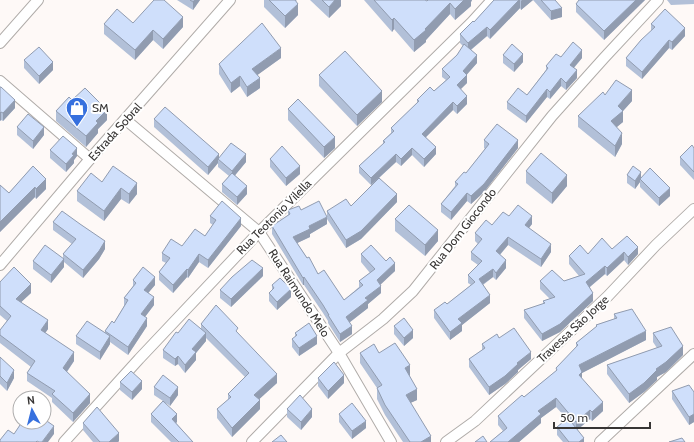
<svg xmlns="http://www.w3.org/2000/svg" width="694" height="442" viewBox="0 0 694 442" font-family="Cabin,sans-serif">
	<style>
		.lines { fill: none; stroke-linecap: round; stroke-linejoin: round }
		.minor-casing { stroke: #b0aca9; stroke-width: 12 }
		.minor { stroke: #fff; stroke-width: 10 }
		.wall { fill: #b2c0d8 }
		.shaded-wall { fill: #919cb0 }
		.building { fill: #cfdffb; stroke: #919cb0 }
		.labels { text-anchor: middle; stroke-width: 4; stroke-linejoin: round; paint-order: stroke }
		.poi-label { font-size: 12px; fill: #373534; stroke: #fff; text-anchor: start }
		.street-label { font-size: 12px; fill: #373534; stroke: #fff }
	</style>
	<rect width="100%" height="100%" fill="#fef9f7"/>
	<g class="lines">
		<g class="minor-casing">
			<g id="minor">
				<path d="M0,43L38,0"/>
				<path d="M0,81L90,159"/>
				<path d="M126,120L259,232L339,353L391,442"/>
				<path d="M0,265L90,159L230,0"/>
				<path d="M64,442L139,359L259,232L472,22L492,0"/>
				<path d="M252,442L339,353L383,319L413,291L552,116L604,58L658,0"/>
				<path d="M446,442L475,421L608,296L656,245L694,209"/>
				<path d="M600,442L694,354"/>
			</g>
		</g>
		<use href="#minor" class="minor"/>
	</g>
	<g class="wall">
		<path d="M177,0H200L193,10Z"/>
		<path d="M264,0H297L296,1L298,15L285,28L264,7Z"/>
		<path d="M310,0H341V6L329,18Z"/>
		<path d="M364,0H425L427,1L428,0H472L471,2V6L455,20L450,14L426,40V42L414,52L394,29L392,32Z"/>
		<path d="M494,0H533L521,10L520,8L490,39L487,36L471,50L477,63L466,75L467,83L460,89L467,104L457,114L453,110L426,137L436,154L424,167L412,155L401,166L396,162L379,178L397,202L361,239L346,248L327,219V211L351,206L378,179L371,185L359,173V166L383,144V141L391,133V128L417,103V100L434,91L446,80L442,77V69L457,55L463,46L460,43V34L474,22Z"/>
		<path d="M533,0H555L562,17L551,20Z"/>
		<path d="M645,0L604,40L576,12V4Z"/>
		<path d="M667,0H694V4L671,5Z"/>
		<path d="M133,23L183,27L163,49L153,40L135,60L104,34V24Z"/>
		<path d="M651,24L685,36L672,50L669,48L642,79L626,66V58L651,31Z"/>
		<path d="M503,55L523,62L514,72L503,63Z"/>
		<path d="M561,57L582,58L574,68L577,78L566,90L561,86L550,99L547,97L526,123L507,109V102L527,95L546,70V66Z"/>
		<path d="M281,58L257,75L260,88L247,97L240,86L231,93L219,74V64Z"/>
		<path d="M24,60L53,70L39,84L24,68Z"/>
		<path d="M319,75L382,102L357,126L319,86Z"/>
		<path d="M0,87L15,108L3,121L1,120L0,121Z"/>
		<path d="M605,95L632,101L623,111V122L616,127L622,144L615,157L578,127V116Z"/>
		<path d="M72,100L107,120L98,129V133L86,147L56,121V111Z"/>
		<path d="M288,109L335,148L324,158L288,120Z"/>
		<path d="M154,119L219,158L246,162L235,175L247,194L237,205L222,192V184L229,176L218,167V163L208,175L154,127Z"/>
		<path d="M17,127L44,135L33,149L17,135Z"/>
		<path d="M484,140L518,148L484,192L471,204L467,201L451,220L441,212V204L455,186V182L466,173L485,149L484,148Z"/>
		<path d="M694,148V180L680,165V157Z"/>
		<path d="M50,150L77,156L74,160V163L66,172L50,158Z"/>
		<path d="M270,159L300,174L286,186L270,167Z"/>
		<path d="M33,166L46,189L36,199L35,197L0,232V185L9,193Z"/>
		<path d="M526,171L567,186L552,204L526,183Z"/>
		<path d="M627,175L641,177L670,196L659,206L640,187V182L635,189L627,183Z"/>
		<path d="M102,182L137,194L129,204L121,199L104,221L77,201V191Z"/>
		<path d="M288,210H301L327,224L310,234V237L297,243L318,274L344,300L359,287V281L370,273L361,262V254L395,271L380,284L381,293L368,304V308L349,323L352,334L340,342L328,323V321L323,313L304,285H303L272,234V226L288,215Z"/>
		<path d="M210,216L241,226L208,268L199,262L188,278L187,277L173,293L159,280V272L166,263L162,261V253L182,246L205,236L213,225L210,223Z"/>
		<path d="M509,216L532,224L529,228L551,252L541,267L508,245L500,255L506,268L496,280L493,277L483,285L490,303L462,325V331L450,340L434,318V310L447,304L471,285L468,283V275L478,265L471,260V252L478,244L475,241V233L492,225Z"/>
		<path d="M395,219L438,241L425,256L395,231Z"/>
		<path d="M53,222L80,225L105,249L99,259L83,278L64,262V267L51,283L33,269V261L63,259V254L72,244L53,230Z"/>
		<path d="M612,249L638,254L628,265L624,260L607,276L605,274L590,287L593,301L560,332L542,341L524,318V310L543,304V301L550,299L540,289V281H564L579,276L569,264V256L588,254Z"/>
		<path d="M263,276L231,307L220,298V290Z"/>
		<path d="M133,280L155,285L148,293L154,305L145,317L147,326L128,355L110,342V344L100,360L76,344V336L105,333V331L114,323L124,306V298L133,286Z"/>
		<path d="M0,282L31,293L21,302L48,329L45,333L74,361L67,372L90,403L73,422L52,402V398L27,381V373L31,367L0,343V330L7,321L0,315Z"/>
		<path d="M272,285L291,297L277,310L269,301V293L272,290Z"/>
		<path d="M614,314L646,340L582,373V379L603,411L592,421L590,419L577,430L584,442H563L557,435V427L567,419L556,407L541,418V423L519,442H490L503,431L498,425V416L524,397L556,371V368L576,348V343L596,327V325L614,319Z"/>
		<path d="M201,324L238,333L277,383L259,399L260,409L232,437L217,418V409L228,400V394L245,377L206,338V341L196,353V360L185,373L178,364L175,366L163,358V350L178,333L201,329Z"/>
		<path d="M394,326L413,338L404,346L394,334Z"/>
		<path d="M295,333L317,344L299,356L292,347V339L295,337Z"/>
		<path d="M653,333L683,355L666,372L657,377V380L644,392L629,403L607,374V365L657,348L653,342Z"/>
		<path d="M499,338L531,359L518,370V372L505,384L489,395L469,367V359L482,350V344Z"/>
		<path d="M360,353H379L410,376H409L417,400L410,403L431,442H403L385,415L377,399V388L360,363Z"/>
		<path d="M0,357L14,378L7,391L0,384Z"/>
		<path d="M318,378L344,383L328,399L318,386Z"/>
		<path d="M120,382L142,389L132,400L120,390Z"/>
		<path d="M154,387L178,395L170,406L166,403L177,422L176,423L193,442H171L151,422V414L163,401L154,395Z"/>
		<path d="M672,391L694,392V422L689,425L672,399Z"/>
		<path d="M287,409L312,417L301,430L287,417Z"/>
		<path d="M339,414L366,428L352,439L339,422Z"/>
		<path d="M83,423L119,441L118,442H93L83,430Z"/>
	</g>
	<g class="shaded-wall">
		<path d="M195,0H200L193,10V2Z"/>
		<path d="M335,0H341V6L329,18V7Z"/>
		<path d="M464,0H472L471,2V6L455,20V9Z"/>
		<path d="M519,0H520V8L490,39V30Z"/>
		<path d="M522,0H533L521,10V1Z"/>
		<path d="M636,0H645L604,40V31Z"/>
		<path d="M450,3V14L426,40V42L414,52V40Z"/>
		<path d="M298,4V15L285,28V16Z"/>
		<path d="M562,8V17L551,20V11Z"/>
		<path d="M183,17V27L163,49V39Z"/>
		<path d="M394,18V29L392,32V20Z"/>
		<path d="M487,27V36L468,52V43Z"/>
		<path d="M685,28V36L672,50V42Z"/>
		<path d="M153,30V40L135,60V50Z"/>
		<path d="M669,40V48L642,79V72Z"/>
		<path d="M281,48V58L252,79V69Z"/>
		<path d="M582,50V58L570,72V65Z"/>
		<path d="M523,54V62L514,72V64Z"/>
		<path d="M477,55V63L463,79L467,75V83L457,93V85L463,71Z"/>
		<path d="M53,62V70L39,84V76Z"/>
		<path d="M577,70V78L566,90V83Z"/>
		<path d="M240,76V86L231,93V83Z"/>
		<path d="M260,78V88L247,97V87Z"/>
		<path d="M561,78V86L550,99V92Z"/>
		<path d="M547,89V97L526,123V116Z"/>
		<path d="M632,90V101L623,111V122L611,132V121L618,106Z"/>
		<path d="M382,91V102L357,126V115Z"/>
		<path d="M467,96V104L457,114V106Z"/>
		<path d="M15,100V108L3,121V113Z"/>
		<path d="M453,102V110L422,141V134Z"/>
		<path d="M107,110V120L98,129V133L86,147V136L96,121Z"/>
		<path d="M1,112V120L0,121V113Z"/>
		<path d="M44,127V135L33,149V141Z"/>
		<path d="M622,133V144L615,157V146Z"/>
		<path d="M335,137V148L324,158V147Z"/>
		<path d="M518,140V148L484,192L471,204V196Z"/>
		<path d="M436,147V154L424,167V159Z"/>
		<path d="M77,148V156L74,160V163L66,172V164L72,154Z"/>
		<path d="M412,148V155L401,166V159Z"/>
		<path d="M219,154V160L218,159V163L208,175V167Z"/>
		<path d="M246,154V162L232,179V171Z"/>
		<path d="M396,154V162L371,185V178Z"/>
		<path d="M300,166V174L286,186V178Z"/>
		<path d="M641,172V180L640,179V182L635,189V181Z"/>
		<path d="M567,175V186L552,204V193Z"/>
		<path d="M46,179V189L36,199V189Z"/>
		<path d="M137,183V194L129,204V194Z"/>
		<path d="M247,186V194L237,205V197Z"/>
		<path d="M35,187V197L0,232V222Z"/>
		<path d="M121,188V199L104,221V211Z"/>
		<path d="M670,188V196L659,206V198Z"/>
		<path d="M467,193V201L451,220V212Z"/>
		<path d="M397,194V202L361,239L346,248V240Z"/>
		<path d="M532,216V224L525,233V225Z"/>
		<path d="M327,217V224L310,234V237L293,245V237L309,226Z"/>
		<path d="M241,218V226L208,268V260Z"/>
		<path d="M438,230V241L425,256V245Z"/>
		<path d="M508,237V245L496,259V251Z"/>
		<path d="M105,241V249L99,259L83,278V270Z"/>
		<path d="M551,244V252L541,267V259Z"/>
		<path d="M638,247V254L628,265V257Z"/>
		<path d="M624,252V260L607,276V268Z"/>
		<path d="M199,254V262L188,278V270Z"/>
		<path d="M64,259V267L51,283V275Z"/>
		<path d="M506,260V268L496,280V273Z"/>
		<path d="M395,263V271L377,288V280Z"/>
		<path d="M605,266V274L586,290V282Z"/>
		<path d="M263,268V276L231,307V299Z"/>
		<path d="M187,269V277L173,293V285Z"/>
		<path d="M493,269V277L479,287V279Z"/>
		<path d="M155,277V285L144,298V290Z"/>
		<path d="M304,277V285H303V278Z"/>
		<path d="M31,284V293L16,307V299Z"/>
		<path d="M381,286V293L368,304V308L346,325V317L365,298Z"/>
		<path d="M291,289V297L277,310V302Z"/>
		<path d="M593,293V301L560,332L542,341V334Z"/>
		<path d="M490,295V303L462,325V331L450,340V332L458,319Z"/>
		<path d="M154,297V305L141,322V314Z"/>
		<path d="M147,318V326L128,355V347Z"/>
		<path d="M48,320V329L41,339V330Z"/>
		<path d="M352,326V334L340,342V334Z"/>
		<path d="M413,330V338L404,346V338Z"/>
		<path d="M646,331V340L582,373V381L579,384V365Z"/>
		<path d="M206,333V341L196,353V360L185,373V365L192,349Z"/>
		<path d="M110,336V344L100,360V352Z"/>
		<path d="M317,336V344L299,356V348Z"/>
		<path d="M683,346V355L666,372L657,377V380L644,392L629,403V394L656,369Z"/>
		<path d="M74,352V361L63,377V368Z"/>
		<path d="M531,352V359L518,370V372L505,384L489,395V387L517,363Z"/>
		<path d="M178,356V364L175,366V359Z"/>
		<path d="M410,365V376L405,379V368Z"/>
		<path d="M14,370V378L7,391V383Z"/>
		<path d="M277,374V383L254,404V395Z"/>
		<path d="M344,375V383L328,399V391Z"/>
		<path d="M142,381V389L132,400V392Z"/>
		<path d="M178,387V395L170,406V398Z"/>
		<path d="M417,389V400L406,405V395Z"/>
		<path d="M90,394V403L73,422V413Z"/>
		<path d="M556,398V407L541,418V423L519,442H508L538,411Z"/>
		<path d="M260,400V409L232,437V428Z"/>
		<path d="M603,402V411L592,421V412Z"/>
		<path d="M312,409V417L301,430V422Z"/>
		<path d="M590,410V419L576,431V422Z"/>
		<path d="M177,414V422L172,427V419Z"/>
		<path d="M694,414V422L689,425V417Z"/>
		<path d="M366,421V428L352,439V431Z"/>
		<path d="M54,426V434L48,442H42Z"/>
		<path d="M119,433V441L118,442H109Z"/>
		<path d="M431,436V442H421Z"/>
		<path d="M584,438V442H579Z"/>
	</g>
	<g class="building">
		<path d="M154,0H164L183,17L163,39L153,30L135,50L104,24L117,9L133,23Z"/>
		<path d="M190,0H195L193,2Z"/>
		<path d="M269,0H295L298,4L285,16Z"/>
		<path d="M322,0H335L329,7Z"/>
		<path d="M374,0H425L427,1L428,0H464L455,9L450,3L425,29L426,30L414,40L394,18L392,20Z"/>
		<path d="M494,0H519L490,30L487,27L468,43L460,34L473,21L474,22Z"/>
		<path d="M541,0H555L562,8L551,11Z"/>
		<path d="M579,0H636L604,31L576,4Z"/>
		<path d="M665,9L685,28L672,42L669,40L642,72L626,58L641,40L655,27L651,24Z"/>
		<path d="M262,23L281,48L252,69L260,78L247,87L240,76L231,83L219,64Z"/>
		<path d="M573,42L582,50L570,65L577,70L566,83L561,78L550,92L547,89L526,116L507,102L518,88L527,95L548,68L546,66L556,54L561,57Z"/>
		<path d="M464,44L477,55L463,71L467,75L457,85L467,96L457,106L453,102L422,134L436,147L424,159L412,148L401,159L396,154L371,178L359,166L385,142L383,141L394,131L391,128L419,101L417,100L430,87L434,91L450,77L442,69L457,55Z"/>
		<path d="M512,44L523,54L514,64L503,55Z"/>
		<path d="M39,47L53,62L39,76L24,60Z"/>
		<path d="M345,51L382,91L357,115L319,75Z"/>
		<path d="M616,80L632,90L618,106L623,111L611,121L622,133L615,146L578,116L603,92L605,95Z"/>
		<path d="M0,87H1L15,100L3,113L1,112L0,113Z"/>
		<path d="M85,88L107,110L96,121L98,123L86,136L56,111L69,97L72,100Z"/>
		<path d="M298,99L335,137L324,147L288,109Z"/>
		<path d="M165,107L219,154L208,167L154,119Z"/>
		<path d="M28,114L44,127L33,141L17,127Z"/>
		<path d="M497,124L518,140L484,184L471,196L467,193L451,212L441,204L458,184L455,182L464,172L466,173L489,144L484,140Z"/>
		<path d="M63,136L77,148L72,154L74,155L66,164L50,150Z"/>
		<path d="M231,143L246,154L232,171L218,159Z"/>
		<path d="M692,145L694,148V172L680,157Z"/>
		<path d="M282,146L300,166L286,178L270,159Z"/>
		<path d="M541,153L567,175L552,193L526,171Z"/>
		<path d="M33,166L46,179L36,189L35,187L0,222V185L9,193Z"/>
		<path d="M113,166L137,183L129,194L121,188L104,211L77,191L91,173L102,182Z"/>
		<path d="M633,166L641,172L635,181L627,175Z"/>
		<path d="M650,168L670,188L659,198L640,179Z"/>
		<path d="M232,173L247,186L237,197L222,184Z"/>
		<path d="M379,178L397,194L361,231L346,240L327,211L346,199L351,206Z"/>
		<path d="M222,201L241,218L208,260L199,254L188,270L187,269L173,285L159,272L170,258L162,253L171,239L182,246L195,229L205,236L216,220L210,216Z"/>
		<path d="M319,201L327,217L309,226L310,229L293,237L307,258L309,257L318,274L324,270L344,300L363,285L359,281L375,269L361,254L371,245L386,261L390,257L395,263L377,280L381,286L365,298L368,300L346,317L352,326L340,334L328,315H329L323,305L304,277L303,278L272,226L290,214L288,210L299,206L301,210Z"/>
		<path d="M409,205L438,230L425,245L395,219Z"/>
		<path d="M518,205L532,216L525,225L551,244L541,259L508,237L496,251L506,260L496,273L493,269L479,279L490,295L458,319L462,323L450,332L434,310L445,302L447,304L475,282L468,275L482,261L471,252L482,239L475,233L486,220L492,225L503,212L509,216Z"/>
		<path d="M62,211L80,224L105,241L99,251L83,270L63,254L76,239L53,222Z"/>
		<path d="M627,236L638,247L628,257L624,252L607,268L605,266L586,282L593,293L560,324L542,334L524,310L545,303L543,301L555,297L540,281L552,270L564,281L585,274L569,256L580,245L588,254L602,238L612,249Z"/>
		<path d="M45,245L64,259L51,275L33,261Z"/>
		<path d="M252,260L263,268L231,299L220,290L232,277Z"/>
		<path d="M14,267L31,284L16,299L48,320L41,330L74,352L63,368L90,394L73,413L52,394L55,391L27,373L35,361L0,335V330L11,316L0,306V282Z"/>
		<path d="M143,267L155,277L144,290L154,297L141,314L147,318L128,347L105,331L112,321L114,323L128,300L124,298L136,283L133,280Z"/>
		<path d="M280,278L291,289L277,302L269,293L274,288L272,285Z"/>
		<path d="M216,305L238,328L236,331L277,374L254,395L260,400L232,428L217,409L231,397L228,394L249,373L201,324Z"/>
		<path d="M632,309L646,331L579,365L582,372L579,375L603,402L592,412L590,410L576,422L556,398L538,411L541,414L508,442H490L507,428L498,416L522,395L524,397L557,370L556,368L578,345L576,343L597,326L596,325L617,318L614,314Z"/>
		<path d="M404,318L413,330L404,338L394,326Z"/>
		<path d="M189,319L206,333L192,349L196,352L185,365L178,356L175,359L163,350L176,332L178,333Z"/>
		<path d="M87,321L110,336L100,352L76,336Z"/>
		<path d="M309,323L317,336L299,348L292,339L297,335L295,333Z"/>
		<path d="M671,327L683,346L666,362L656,369L657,370L644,383L629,394L607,365L662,346L653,333Z"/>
		<path d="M514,328L531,352L517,363L518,364L505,376L489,387L469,359L485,348L482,344L497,334L499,338Z"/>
		<path d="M395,343L410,365L405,368L417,389L406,395L431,436L421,442H410L385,405L377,388L382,385L360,353L374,344L379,353Z"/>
		<path d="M0,357L14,370L7,383L0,376Z"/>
		<path d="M334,362L344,375L328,391L318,378Z"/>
		<path d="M131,371L142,381L132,392L120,382Z"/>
		<path d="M163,375L178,387L170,398L154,387Z"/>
		<path d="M689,385L694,392V414L689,417L672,391Z"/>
		<path d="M300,395L312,409L301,422L287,409Z"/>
		<path d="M163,401L177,414L172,419L193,442H179L151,414Z"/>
		<path d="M352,403L366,421L352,431L339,414Z"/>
		<path d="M97,407L119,433L109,442H100L83,423Z"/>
		<path d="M568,418L584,438L579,442H569L557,427Z"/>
		<path d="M44,419L54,426L42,442H39L37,441L36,442H0V440L8,430L14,434L22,422H44Z"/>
		<path d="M281,435L287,442H272Z"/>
		<path d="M483,436L487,442H475Z"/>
		<path d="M682,438L685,442H669Z"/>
	</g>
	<defs>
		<g id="shop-pin" transform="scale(1.15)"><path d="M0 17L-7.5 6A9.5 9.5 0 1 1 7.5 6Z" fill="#3670de" stroke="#fff"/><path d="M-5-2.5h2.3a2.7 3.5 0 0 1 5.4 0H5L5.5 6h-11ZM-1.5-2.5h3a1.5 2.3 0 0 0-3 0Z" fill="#fff"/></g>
	</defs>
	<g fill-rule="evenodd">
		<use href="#shop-pin" x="77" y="108"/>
	</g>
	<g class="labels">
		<g class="poi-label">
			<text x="92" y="112">SM</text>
		</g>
		<g class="street-label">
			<text transform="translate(115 132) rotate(-48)" y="4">Estrada Sobral</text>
			<text transform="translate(274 217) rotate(-45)" y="4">Rua Teotonio Vilella</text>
			<text transform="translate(463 229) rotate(-52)" y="4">Rua Dom Giocondo</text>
			<text transform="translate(299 293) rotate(57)" y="4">Rua Raimundo Melo</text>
			<text transform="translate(573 329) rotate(-43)" y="4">Travessa São Jorge</text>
		</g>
	</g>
	<g transform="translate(32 410) rotate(353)"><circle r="19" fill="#ffffff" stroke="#afaeae"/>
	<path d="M0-3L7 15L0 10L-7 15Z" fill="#3670de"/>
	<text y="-6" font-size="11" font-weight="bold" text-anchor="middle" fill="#373534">N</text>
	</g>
	<path d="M554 422v6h96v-6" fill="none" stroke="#373534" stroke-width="2"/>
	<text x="560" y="422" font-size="12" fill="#373534" stroke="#ffffff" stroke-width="3" paint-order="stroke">50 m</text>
</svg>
